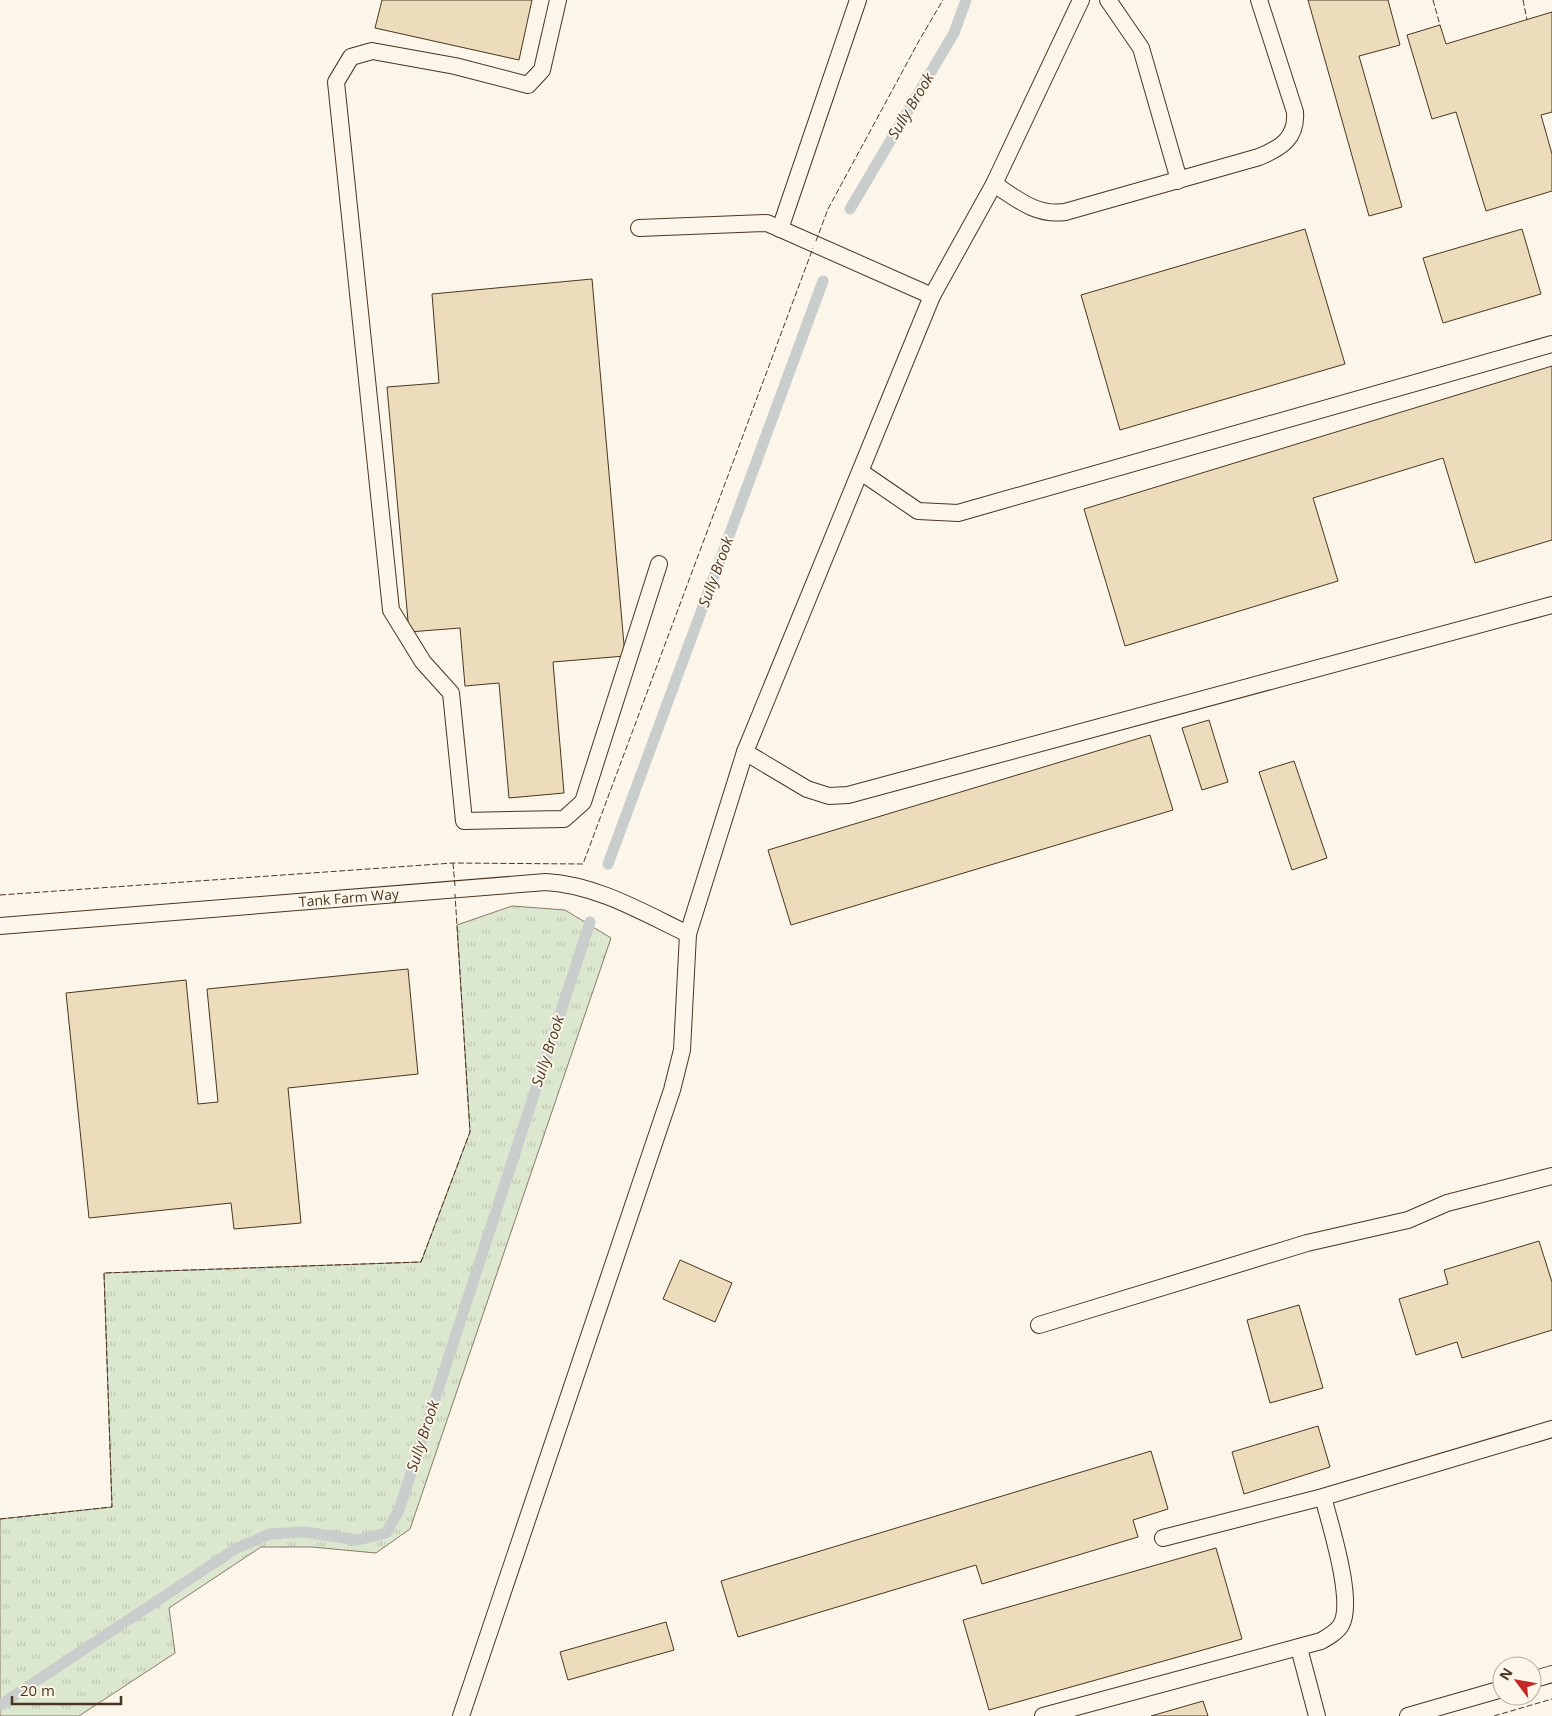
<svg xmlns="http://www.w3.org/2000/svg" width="1552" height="1716" viewBox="0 0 1552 1716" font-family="'Open Sans',sans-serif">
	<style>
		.grass { fill: url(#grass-tufts); stroke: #887966 }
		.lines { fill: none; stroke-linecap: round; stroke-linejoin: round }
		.stream { stroke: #c9cecd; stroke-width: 11 }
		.building { fill: #ecdcbc; stroke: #4a3520 }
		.lane-casing { stroke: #4a3520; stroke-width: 18 }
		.lane { stroke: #fbf6e9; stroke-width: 16 }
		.fence { stroke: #4a3520; stroke-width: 1; stroke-dasharray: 6 2.5; stroke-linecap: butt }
		.labels { text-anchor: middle; stroke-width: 4; stroke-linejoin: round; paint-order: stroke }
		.street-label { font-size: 14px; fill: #4a3520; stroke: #fbf6e9 }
		.water-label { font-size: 15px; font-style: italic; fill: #4a3520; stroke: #fbf6e9 }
	</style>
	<defs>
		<pattern id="grass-tufts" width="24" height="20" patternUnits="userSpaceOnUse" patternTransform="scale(1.25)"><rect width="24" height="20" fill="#dce7d0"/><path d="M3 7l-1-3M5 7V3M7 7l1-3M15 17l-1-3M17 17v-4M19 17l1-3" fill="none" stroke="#bec7b2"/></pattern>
	</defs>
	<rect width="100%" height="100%" fill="#fbf6e9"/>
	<path class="grass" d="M512,906L565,910L611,938L410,1529L376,1553L312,1547H261L169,1608L175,1653L79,1716H0V1519L112,1507L104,1273L421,1262L470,1132L457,925Z"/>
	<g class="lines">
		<g class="stream">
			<path d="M850,209L954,33L966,0"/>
			<path d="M608,864L823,281"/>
			<path d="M0,1705L237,1548L270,1534L304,1532L358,1540L386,1533L399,1510L590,922"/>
		</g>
	</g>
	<g class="building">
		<path d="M382,0H532L519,60L375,28Z"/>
		<path d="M1308,0H1388L1400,45L1359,56L1402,207L1369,216Z"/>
		<path d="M1552,12V112L1541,115L1552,154V191L1486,211L1456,112L1432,119L1407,35L1440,25L1446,44Z"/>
		<path d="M1305,229L1345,364L1120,430L1081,295Z"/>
		<path d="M1522,229L1541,294L1443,323L1423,258Z"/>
		<path d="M592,279L625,656L553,662L564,793L509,798L499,683L465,686L460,628L409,632L387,387L439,383L432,294Z"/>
		<path d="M1552,366V540L1475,563L1443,458L1313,498L1338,581L1125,646L1084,509Z"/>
		<path d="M1209,720L1228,782L1202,790L1182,728Z"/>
		<path d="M1150,735L1173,810L791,925L768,850Z"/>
		<path d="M1294,761L1327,858L1292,870L1259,772Z"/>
		<path d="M408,969L418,1074L288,1088L301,1223L234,1229L231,1203L89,1218L66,993L186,980L198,1104L218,1102L207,989Z"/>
		<path d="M1539,1241L1552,1282V1330L1462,1358L1457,1342L1416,1355L1399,1299L1448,1284L1444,1270Z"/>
		<path d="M680,1260L732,1283L715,1322L663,1299Z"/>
		<path d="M1299,1305L1323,1388L1270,1403L1247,1320Z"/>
		<path d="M1318,1426L1330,1467L1244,1494L1232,1452Z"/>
		<path d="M1151,1451L1168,1509L1133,1520L1138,1537L982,1584L976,1565L738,1637L721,1581Z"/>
		<path d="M1216,1548L1242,1639L989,1710L963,1620Z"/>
		<path d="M666,1622L674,1650L568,1680L560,1652Z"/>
		<path d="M1203,1701L1208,1716H1151Z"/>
	</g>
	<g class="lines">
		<g class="lane-casing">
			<g id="lane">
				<path d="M558,0L542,70L528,85L455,66L372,51L351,57L336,82L391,610L423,662L451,693L464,821L564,819L583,802L659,564"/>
				<path d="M1108,0L1141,48L1179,180L1177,181"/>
				<path d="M994,184C1017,199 1036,216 1065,212L1259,157C1281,148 1297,138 1295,112L1259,0"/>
				<path d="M639,228L767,223L932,296"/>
				<path d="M780,229L858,0"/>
				<path d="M861,472L918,511L958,513L1552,344"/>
				<path d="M745,752L807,789L829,796L848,795L1552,605"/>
				<path id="s1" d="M0,926L546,882C597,885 642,912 688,934"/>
				<path d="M1039,1325L1307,1243L1408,1220L1447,1203L1552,1176"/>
				<path d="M1163,1538L1323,1497L1552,1429"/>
				<path d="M1299,1648L1317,1716"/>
				<path d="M1532,1680L1552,1674"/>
				<path d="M461,1716L672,1090L682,1050L688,934L745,752L932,296L994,184L1081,0"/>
				<path d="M1043,1716L1321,1641C1328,1637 1337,1632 1341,1625C1355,1602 1330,1524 1323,1497"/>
				<path d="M1408,1716L1502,1689"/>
			</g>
		</g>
		<use href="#lane" class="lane"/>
		<g class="fence">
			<path d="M1433,0L1440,25"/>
			<path d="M1523,0L1527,20"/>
			<path d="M816,241L828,209L920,39L943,0"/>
			<path d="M453,863L455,886"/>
			<path d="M0,895L453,863L583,864L813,248"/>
			<path d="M0,1519L112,1507L104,1273L421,1262L470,1132L455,894"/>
			<path d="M1494,1716L1552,1699"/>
		</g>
	</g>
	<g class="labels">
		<g class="street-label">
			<text dy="5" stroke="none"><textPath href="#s1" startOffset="350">Tank Farm Way</textPath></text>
		</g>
		<g class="water-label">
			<text transform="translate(911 106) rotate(-59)" y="5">Sully Brook</text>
			<text transform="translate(716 572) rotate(-70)" y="5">Sully Brook</text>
			<text transform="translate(548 1051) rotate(-72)" y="5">Sully Brook</text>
			<text transform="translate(423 1436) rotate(-72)" y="5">Sully Brook</text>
		</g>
	</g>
	<g transform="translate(1517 1681) rotate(302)"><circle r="24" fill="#fbf6e9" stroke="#b4a999"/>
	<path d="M0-4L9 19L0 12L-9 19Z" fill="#c62828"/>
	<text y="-8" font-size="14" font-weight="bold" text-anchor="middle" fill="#4a3520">N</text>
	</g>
	<path d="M12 1696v8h109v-8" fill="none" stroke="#4a3520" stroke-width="2.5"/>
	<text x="20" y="1696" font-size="15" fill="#4a3520" stroke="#fbf6e9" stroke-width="4" paint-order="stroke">20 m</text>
</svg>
